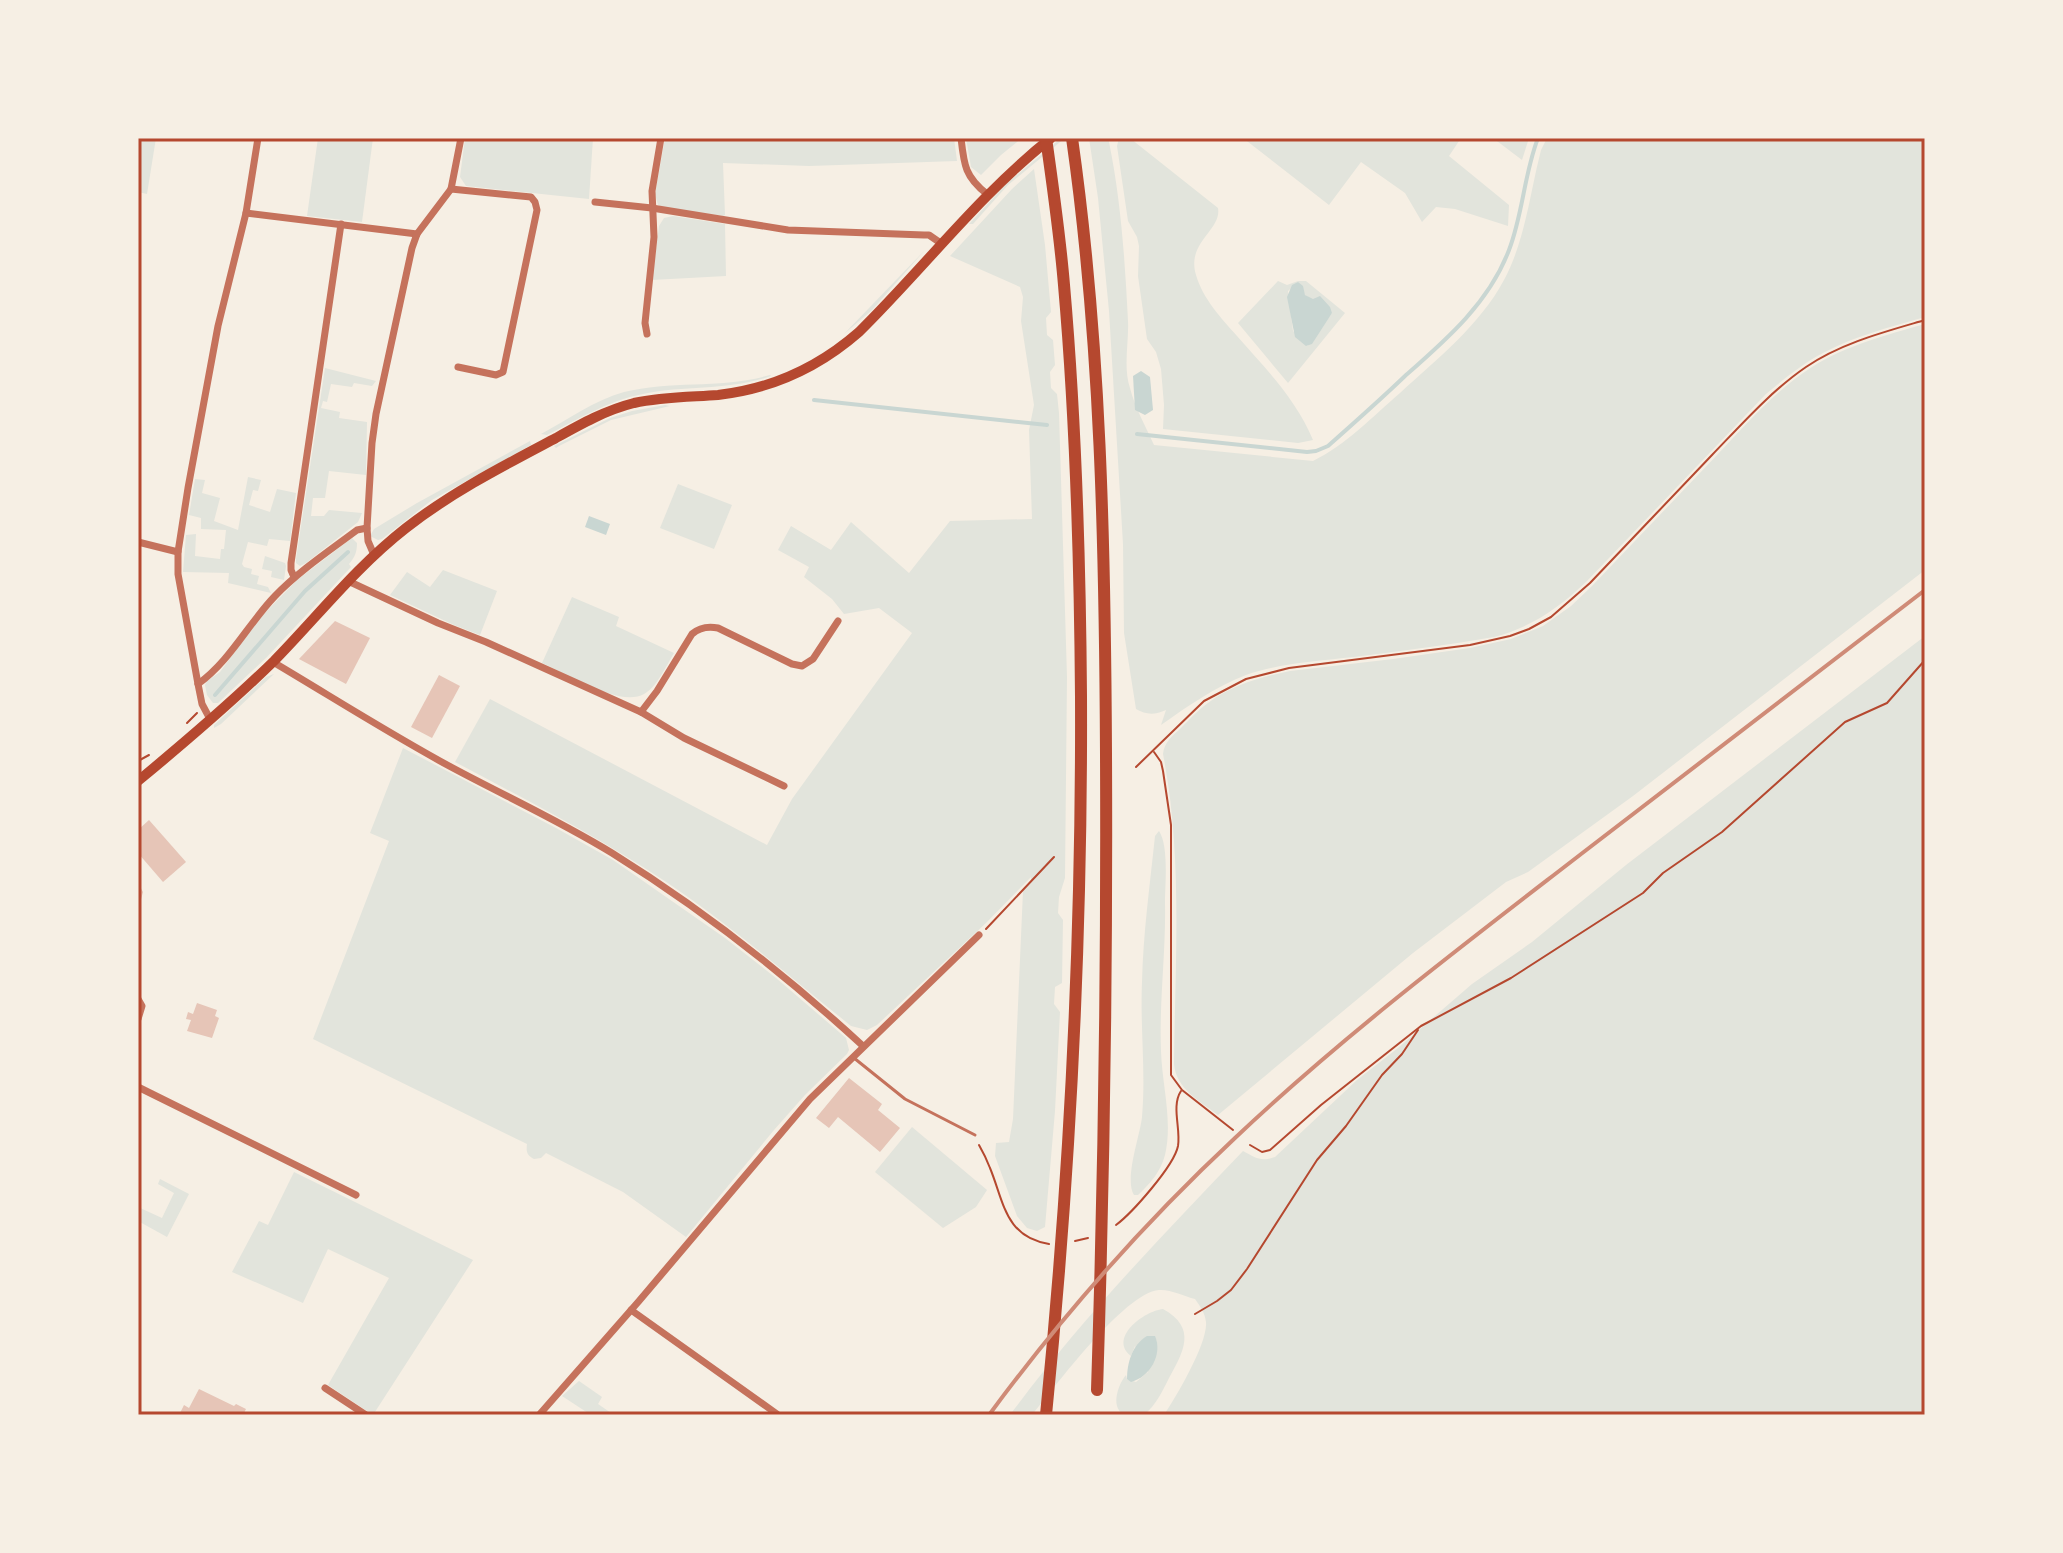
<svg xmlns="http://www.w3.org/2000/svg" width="2063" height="1553" viewBox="0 0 2063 1553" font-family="Figtree,sans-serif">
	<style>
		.green { fill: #e2e4dc; fill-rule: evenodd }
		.water { fill: #c9d6d2 }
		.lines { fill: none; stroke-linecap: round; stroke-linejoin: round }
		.stream { stroke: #c9d6d2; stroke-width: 4 }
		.building { fill: #e6c5b7 }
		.path { stroke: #b5482f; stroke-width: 2 }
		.service { stroke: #c5725c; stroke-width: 3 }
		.minor { stroke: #c5725c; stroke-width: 7 }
		.secondary { stroke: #b5482f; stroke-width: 10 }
		.motorway { stroke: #b5482f; stroke-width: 12 }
		.rail { stroke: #cf8b77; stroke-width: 4 }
		.neatline { fill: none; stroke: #b5482f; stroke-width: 3 }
	</style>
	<rect width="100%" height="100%" fill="#f6efe4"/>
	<g class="green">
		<path d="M138,138H156L147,194L138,192Z"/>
		<path d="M318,138H373L362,222L307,216Z"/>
		<path d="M465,138H593L589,199L466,186L460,177Z"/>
		<path d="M665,138H954L957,161L809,166L723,163L725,215L723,216L661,207L658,205L655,194Z"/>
		<path d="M966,138H1022L1001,155L981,175L971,167Z"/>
		<path d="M1061,138H1065L1008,185L973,224H969L1006,184Z"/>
		<path d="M1089,138H1108L1109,142C1121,201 1125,261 1128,321C1129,343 1123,367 1130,388C1135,408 1146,427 1154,445L1313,461C1346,445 1372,417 1400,393C1437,359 1480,325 1504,280C1525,241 1530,193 1541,150L1547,138H1925V317C1890,327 1855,336 1823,353C1802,364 1784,379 1766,394L1587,581C1559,608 1532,627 1494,637C1448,645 1401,651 1354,657C1318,661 1281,663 1246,675C1215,687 1188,706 1161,725L1166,710C1155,715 1146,715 1136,709L1124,633L1123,544L1109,311L1098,198Z"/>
		<path d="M1119,138L1131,139L1218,208C1222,230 1186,242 1196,275C1203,299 1221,318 1237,336C1266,369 1296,399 1313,440L1298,443L1163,429L1164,405L1161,369L1156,352L1147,339L1138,276L1139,246L1137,237L1128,221L1117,146Z"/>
		<path d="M1243,138H1461L1449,156L1509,205L1508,226L1455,209L1436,207L1422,222L1405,193L1361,162L1329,205Z"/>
		<path d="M1493,138H1529L1522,160Z"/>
		<path d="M1034,169L1045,245L1051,312L1046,318L1047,335L1053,340L1055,365L1050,372L1051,388L1057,394L1059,413L1067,677L1065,878L1059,897L1058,913L1063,920L1062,983L1055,987L1054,1004L1060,1012L1055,1111L1045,1227L1037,1231L1027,1228L1017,1216L995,1156L996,1143L1009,1142L1013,1119L1023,891L1031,882V877L986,923L877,1025L867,1030L851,1026C797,982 744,937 688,897C614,845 534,804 455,762L490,699L767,845L792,799L912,633L879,608L844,614L832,599L804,577L809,567L778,550L791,526L831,550L851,522L909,573L950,521L1032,519L1029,430L1034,405L1021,321L1023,297L1020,287L950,256L1012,189Z"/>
		<path d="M673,216L725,224L726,276L652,280L659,226L664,218Z"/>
		<path d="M925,250L872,310L844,334Z"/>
		<path d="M1278,281L1287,285L1298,281H1306L1345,313L1288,383L1238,323ZM1298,282L1305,295L1332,313L1307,346L1293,331L1288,291Z"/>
		<path d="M1925,324V570L1633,796L1528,872L1506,882L1413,953L1218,1115C1200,1101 1176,1089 1174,1064C1175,961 1183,856 1163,754C1164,743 1172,736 1180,729C1189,720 1198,710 1208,703C1232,685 1261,677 1290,671L1393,659L1470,648L1511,639L1543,626L1571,606L1592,586C1634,542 1676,498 1718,454C1747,423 1776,390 1812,367C1847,345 1886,335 1925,324Z"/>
		<path d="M325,368L376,381L372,386L354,383L352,387L331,384L327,402L323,401L321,408L340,412L339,418L367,422L366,475L329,471L325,498H313L311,516H324L329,510L362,513L358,522L306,563L300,566L296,563V559Z"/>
		<path d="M770,375L771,376C729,391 686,385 643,394C607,401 579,419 547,435L541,434C567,420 595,400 624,392C671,380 722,389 770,375Z"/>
		<path d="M665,405L670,406L611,420L559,446L556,448L554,446L610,418L632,411Z"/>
		<path d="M530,441L531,445L432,500L382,539L378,540L370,536L374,529L417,503Z"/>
		<path d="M248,477L261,480L258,491L253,490L249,505L270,512L277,489L296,493L290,541L269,539L267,546L248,542L242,564L244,567L252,569L251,574L259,576L257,584L268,587L271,593L228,583L229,573L183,572L186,535L196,534L195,556L220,559L221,549H224L226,530L201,529V518L189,515L195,479L205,480L202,493L220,498L214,521L238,530Z"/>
		<path d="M678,484L732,505L714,549L660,528Z"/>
		<path d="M352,538L357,543C357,552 355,557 349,564L351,567L267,657L218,703H213L207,695L205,685L207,681L220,672L259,619L297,580Z"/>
		<path d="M265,556L285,563L286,566L284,580L271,577L272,571L262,569Z"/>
		<path d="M443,570L497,591L480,635L454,625L390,595L407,572L430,587Z"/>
		<path d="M572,597L619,617L616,626L674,653C666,666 657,687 644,694C620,708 565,673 542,663Z"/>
		<path d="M1925,636V1415H1164C1176,1397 1208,1343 1206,1322C1205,1313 1200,1306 1195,1299C1184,1296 1170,1289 1159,1290C1124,1293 1055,1387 1032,1415H1010C1080,1320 1162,1236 1243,1151C1256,1158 1261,1162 1275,1157L1357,1080L1398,1048L1472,984L1532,942L1626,865Z"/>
		<path d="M274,674L221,724L214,728V725L266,677Z"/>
		<path d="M403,748L556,828L613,860L725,938L776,978L846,1038L849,1050L847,1054L805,1095L774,1130L686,1237L623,1192L546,1153L541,1158L534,1159C527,1155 526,1152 527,1144L313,1039L389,841L370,833Z"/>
		<path d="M1159,831C1169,846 1165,885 1165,903C1166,953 1159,1002 1161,1051C1162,1085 1173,1121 1165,1155C1161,1171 1150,1184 1138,1195H1134C1124,1179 1140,1136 1142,1117C1146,1071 1140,1028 1142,982C1143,934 1150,884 1155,836Z"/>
		<path d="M912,1127L987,1190L976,1207L943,1228L875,1172Z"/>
		<path d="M294,1172L473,1260L373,1415L328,1385L389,1278L328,1249L303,1303L232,1272L259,1221L268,1225Z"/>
		<path d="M160,1179L189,1194L167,1237L138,1221V1207L162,1218L174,1193L158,1184Z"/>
		<path d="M1163,1309C1197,1328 1184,1351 1169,1378C1162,1392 1156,1405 1144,1415C1139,1415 1128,1417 1123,1414C1110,1406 1119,1383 1126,1375L1127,1379L1136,1382L1148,1372L1135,1346L1131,1356C1108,1338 1144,1311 1163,1309Z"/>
		<path d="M579,1381L602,1397L598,1404L614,1415H591L562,1396Z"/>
	</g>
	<g class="water">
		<path d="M1298,282L1303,286L1305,295L1313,299L1320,296L1330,307L1332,313L1312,344L1306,346L1295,337L1287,297L1292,285Z"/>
		<path d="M1141,371L1150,377L1153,410L1145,415L1135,410L1133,376Z"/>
		<path d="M589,516L610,524L606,535L585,527Z"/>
		<path d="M1147,1336H1155C1163,1354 1150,1377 1131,1382L1127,1379C1127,1363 1132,1345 1147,1336Z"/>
	</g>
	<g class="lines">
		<g class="stream">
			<path d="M814,400L1047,425"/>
			<path d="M1137,434L1307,452L1316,451L1328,446C1354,423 1380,400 1405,376C1446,340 1489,303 1509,250C1523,214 1524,174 1538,138"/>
			<path d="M215,695L305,591L348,552"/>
		</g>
	</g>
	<g class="building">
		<path d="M335,621L370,638L346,684L299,659Z"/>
		<path d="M439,675L460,686L432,738L411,727Z"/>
		<path d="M149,820L186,862L163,882L138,853V830Z"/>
		<path d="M138,883L143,892L139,907H138Z"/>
		<path d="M197,1003L217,1010L215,1016L219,1018L212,1038L187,1031L191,1020L186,1019L188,1012L193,1014Z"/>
		<path d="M849,1078L882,1104L878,1110L900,1128L880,1152L838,1117L829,1128L816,1118Z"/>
		<path d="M199,1389L234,1406L236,1404L246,1409L243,1415H199L193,1412L191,1415H179L184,1405L189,1408Z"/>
	</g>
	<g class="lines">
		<g class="path">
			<path d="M187,723L197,713"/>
			<path d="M1154,752L1161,762L1163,771L1171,825V1075L1182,1090L1233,1130"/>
			<path d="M138,761L149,755"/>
			<path d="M1136,767L1204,701L1246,679L1289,668L1470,645L1510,636L1529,629L1551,617L1590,583C1631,540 1671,498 1712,455C1742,424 1771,391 1806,367C1841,343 1884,332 1925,320"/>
			<path d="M986,929L1054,857"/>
			<path d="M979,1145C983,1152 987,1160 990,1168C1004,1202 1005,1237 1049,1244"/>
			<path d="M1250,1145L1262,1152L1270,1150L1321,1105L1421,1026L1511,978L1643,893L1663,873L1722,832L1845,722L1887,703L1925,660"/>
			<path d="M1116,1225C1132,1213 1174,1166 1178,1146C1181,1129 1171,1106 1181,1091"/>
			<path d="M1075,1241L1088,1238"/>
			<path d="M1195,1314L1217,1301L1231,1290L1247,1269L1317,1160L1346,1126L1382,1075L1402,1054L1418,1030"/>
		</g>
		<path class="service" d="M854,1058L905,1099L975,1135"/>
		<g class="minor">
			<path d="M961,138C964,165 965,177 987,194"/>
			<path d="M451,189L531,197L535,202L537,210L503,372L496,375L458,367"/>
			<path d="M595,202L652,208L788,230L924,235H929L942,244"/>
			<path d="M246,213L417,234"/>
			<path d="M647,334L645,323L654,237L652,191L661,138"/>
			<path d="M138,542L178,552"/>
			<path d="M374,555L368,541L367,528L372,443L376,414L412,248L417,234L451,189L461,138"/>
			<path d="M294,577L291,570V563L341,224"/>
			<path d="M348,581L438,623L486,642L641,712L684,738L784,786"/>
			<path d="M273,662C332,697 390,734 451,767C505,796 560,821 612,853C702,909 786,975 863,1046"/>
			<path d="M198,684C230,661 248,624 275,596C299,571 329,551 357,530L367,528"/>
			<path d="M641,712L657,691L692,634C700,627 708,626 718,628L792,664L802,666L813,659L838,621"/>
			<path d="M210,719L202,704L198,684L178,574V552L188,488L218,326L246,213L258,138"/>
			<path d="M138,999L142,1006L138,1019"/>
			<path d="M138,1087L356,1195"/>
			<path d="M631,1310L777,1414"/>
			<path d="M325,1388L366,1415"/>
			<path d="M539,1415L639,1301L810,1099L979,935"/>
		</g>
		<path class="secondary" d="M138,781C184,743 231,703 274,661C318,616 356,567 406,528C452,492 505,465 556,438C581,424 606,410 634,403C661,397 690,397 718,395C771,389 819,367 859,332C924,268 979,195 1051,138"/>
		<g class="motorway">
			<path d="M1072,138C1101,342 1105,548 1106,754C1107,966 1104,1178 1097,1390"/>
			<path d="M1046,1415C1070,1176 1082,936 1081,696C1080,559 1076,422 1064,285C1060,236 1053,187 1046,138"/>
		</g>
		<path class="rail" d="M989,1415C1062,1316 1145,1222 1235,1138C1345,1034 1466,943 1585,851C1699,764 1812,677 1925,590"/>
	</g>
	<rect width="2063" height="1553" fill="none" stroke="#f6efe4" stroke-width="280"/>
	<rect x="140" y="140" width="1783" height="1273" class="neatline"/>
</svg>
